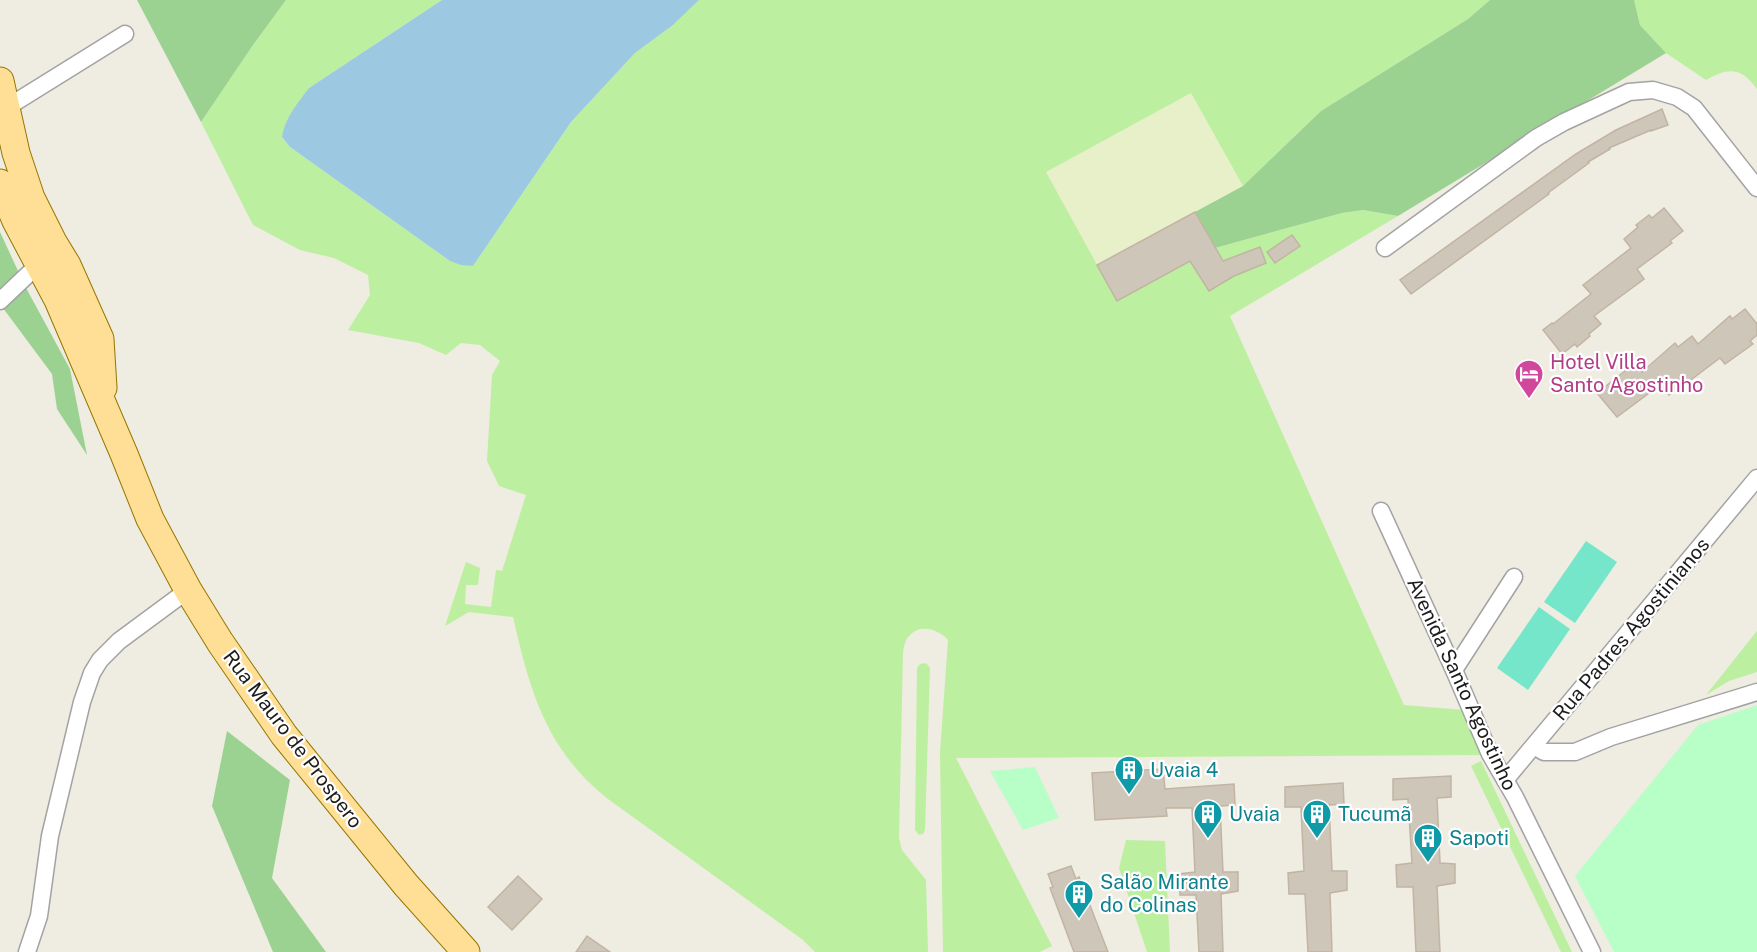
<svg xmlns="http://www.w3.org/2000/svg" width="1757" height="952" viewBox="0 0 1757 952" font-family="'Public Sans',sans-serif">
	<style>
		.farmland { fill: #e8f0ca }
		.grass { fill: #bdefa1 }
		.forest { fill: #9cd291 }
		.park { fill: #b8ffc7 }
		.pitch { fill: #76e6ca }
		.water { fill: #9cc9e1 }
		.building { fill: #cfc6ba; stroke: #c2b4a2; stroke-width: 1.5 }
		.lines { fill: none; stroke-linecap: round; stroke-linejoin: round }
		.street-casing { stroke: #a3a3a3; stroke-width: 19 }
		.primary-casing { stroke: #947700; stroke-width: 29 }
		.street { stroke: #fff; stroke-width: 16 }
		.primary { stroke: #ffdf95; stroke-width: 27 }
		.labels { text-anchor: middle; stroke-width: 4.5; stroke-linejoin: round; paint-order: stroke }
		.hotel-label { font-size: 20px; fill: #b23c85; stroke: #fff; text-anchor: start }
		.street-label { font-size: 20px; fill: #1c1c1c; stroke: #fff }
		.culture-label { font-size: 20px; fill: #0d838f; stroke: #fff; text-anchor: start }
	</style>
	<rect width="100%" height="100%" fill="#efece1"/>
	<path class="farmland" d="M1191,93L1243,186L1097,265L1046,172Z"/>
	<g class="grass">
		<path d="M286,0H442L309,88L282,137L290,147L450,261L473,266L571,122L635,53L673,25L699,0H1490L1468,19L1321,111L1243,186L1191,93L1046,172L1117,301L1215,248L1342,213L1363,210L1398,216L1230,316L1404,705L1464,710L1486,755L956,758L1052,946L1040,952H943L940,753L948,640C939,630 922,624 911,634C905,639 904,646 903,653L899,838L902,850L926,880L928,952H815L803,940L608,799C546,750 530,691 513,617L469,612L445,626L466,562L480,568L478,585H466L465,604L491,607L496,570L502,571L526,495L499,486L487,461L492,375L500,361L480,345L461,343L446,355L419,343L348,330L370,295L368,275L334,258L300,250L253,225L201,122L253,45Z"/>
		<path d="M1634,0H1757V89C1741,67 1729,67 1706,80L1666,53L1640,25Z"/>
		<path d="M1757,631V672L1729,681L1706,695Z"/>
		<path d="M926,663L930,668L925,830L923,834L919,835L915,830L917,668L920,664Z"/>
		<path d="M1481,761L1572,952H1561L1471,766Z"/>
		<path d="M1126,840L1165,841L1170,952H1147L1119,868Z"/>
	</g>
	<g class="forest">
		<path d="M137,0H286L253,45L201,122Z"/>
		<path d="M1490,0H1634L1640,25L1666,53L1398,216L1363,210L1342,213L1215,248L1195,212L1097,265L1243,186L1321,111L1468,19Z"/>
		<path d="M0,232L25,286L70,369L87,455L57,409L52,374L0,304Z"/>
		<path d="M227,731L290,780L272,878L326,952H273L212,806Z"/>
	</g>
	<g class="park">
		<path d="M1757,705V952H1614L1575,876L1698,725Z"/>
		<path d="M1035,767L1059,818L1023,830L990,771Z"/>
	</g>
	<g class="pitch">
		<path d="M1586,541L1617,562L1575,623L1544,602Z"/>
		<path d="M1539,607L1570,629L1528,690L1497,668Z"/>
	</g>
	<path class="water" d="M442,0H699L673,25L635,53L571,122L473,266L461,265L450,261L290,147L282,137C285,117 298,103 309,88Z"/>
	<g class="building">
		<path d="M1662,109L1668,125L1651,131V130L1609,148L1610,149L1588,162L1589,163L1548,193L1549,194L1411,294L1400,280L1576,154L1616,130Z"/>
		<path d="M1664,208L1683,231L1670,241L1672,243L1637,269L1644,279L1594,316L1601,324L1589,334L1590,336L1577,347L1575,344L1562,354L1543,330L1552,323L1553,324L1591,294L1583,285L1631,248L1624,239L1638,227L1636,225L1649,215L1652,218Z"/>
		<path d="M1195,212L1223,261L1260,247L1266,263L1234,276L1209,291L1190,261L1117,301L1097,265Z"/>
		<path d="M1292,235L1300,246L1275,263L1267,252Z"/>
		<path d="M1745,309L1757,324V335L1750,341L1753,344L1725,364L1720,358L1684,385L1683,384L1669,395L1660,385L1617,417L1597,393L1635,363L1642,372L1675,343L1678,347L1692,336L1698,344L1730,316L1732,319Z"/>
		<path d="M1163,769L1165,789L1234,784L1235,805L1220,806L1223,872H1238V891L1221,894L1223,952H1199L1196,895H1180L1179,874L1195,872L1192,808H1166L1167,816L1095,820L1092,773Z"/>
		<path d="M1451,776V797L1437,798L1440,863L1455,864V883L1437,886L1440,952H1416L1413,887H1397L1396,865L1412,863L1408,799L1393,800V779Z"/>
		<path d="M1343,783L1344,804L1329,805L1332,871H1347V890L1330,893L1332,952H1308L1305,894H1289L1288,873L1304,871L1301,807H1285V787Z"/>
		<path d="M1071,866L1076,879L1079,877L1108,952H1074L1050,888L1053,887L1048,874Z"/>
		<path d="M518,876L542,899L512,930L488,907Z"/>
		<path d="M587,936L610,952H576Z"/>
	</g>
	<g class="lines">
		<g class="street-casing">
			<g id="street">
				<path d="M6,108L125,34"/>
				<path d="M1385,248L1536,138L1564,122L1629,92L1653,90L1677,97L1694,108L1757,188"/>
				<path d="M0,301L39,264"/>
				<path d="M1381,511L1454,670L1490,754L1515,797L1592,952"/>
				<path d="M1454,670L1514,577"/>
				<path d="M1534,746L1544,752H1575L1611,737L1757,692"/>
				<path d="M1505,780L1757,478"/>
				<path d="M27,952L39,916L50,836L82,702L92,673L100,660L119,641L188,590"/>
			</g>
		</g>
		<g class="primary-casing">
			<g id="primary">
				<path d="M0,81L16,153L31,198L53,242L67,265L100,339L103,388"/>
				<path d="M0,183L16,221L58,300L124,454L150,519L188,590L220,642L284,735L406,885L466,952"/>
			</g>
		</g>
		<use href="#street" class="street"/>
		<use href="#primary" class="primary"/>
	</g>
	<defs>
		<g id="hotel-pin" transform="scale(1.5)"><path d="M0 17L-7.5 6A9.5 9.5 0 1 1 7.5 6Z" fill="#d1479c" stroke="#fff"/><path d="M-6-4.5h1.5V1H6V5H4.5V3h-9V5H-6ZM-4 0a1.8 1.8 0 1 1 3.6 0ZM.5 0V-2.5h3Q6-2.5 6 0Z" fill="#fff"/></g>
		<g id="building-pin" transform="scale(1.5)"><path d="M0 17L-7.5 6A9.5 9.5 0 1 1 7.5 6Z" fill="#0f9aa8" stroke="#fff"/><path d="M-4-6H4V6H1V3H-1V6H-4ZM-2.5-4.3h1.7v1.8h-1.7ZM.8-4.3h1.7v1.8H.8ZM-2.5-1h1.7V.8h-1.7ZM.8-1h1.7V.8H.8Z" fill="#fff"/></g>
	</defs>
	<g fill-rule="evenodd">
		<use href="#hotel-pin" x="1529" y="374"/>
		<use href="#building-pin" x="1129" y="770"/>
		<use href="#building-pin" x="1208" y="814"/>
		<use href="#building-pin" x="1317" y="814"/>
		<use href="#building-pin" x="1428" y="838"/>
		<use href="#building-pin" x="1079" y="894"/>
	</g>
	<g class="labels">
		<g class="hotel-label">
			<text x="1550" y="369">Hotel Villa<tspan x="1550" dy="23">Santo Agostinho</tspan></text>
		</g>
		<g class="street-label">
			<text transform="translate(1631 629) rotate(-50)" y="7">Rua Padres Agostinianos</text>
			<text transform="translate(1462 684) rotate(65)" y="7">Avenida Santo Agostinho</text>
			<text transform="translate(293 739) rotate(53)" y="7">Rua Mauro de Prospero</text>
		</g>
		<g class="culture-label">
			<text x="1150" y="777">Uvaia 4</text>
			<text x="1229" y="821">Uvaia</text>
			<text x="1338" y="821">Tucumã</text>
			<text x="1449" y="845">Sapoti</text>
			<text x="1100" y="889">Salão Mirante<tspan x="1100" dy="23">do Colinas</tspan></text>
		</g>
	</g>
</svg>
